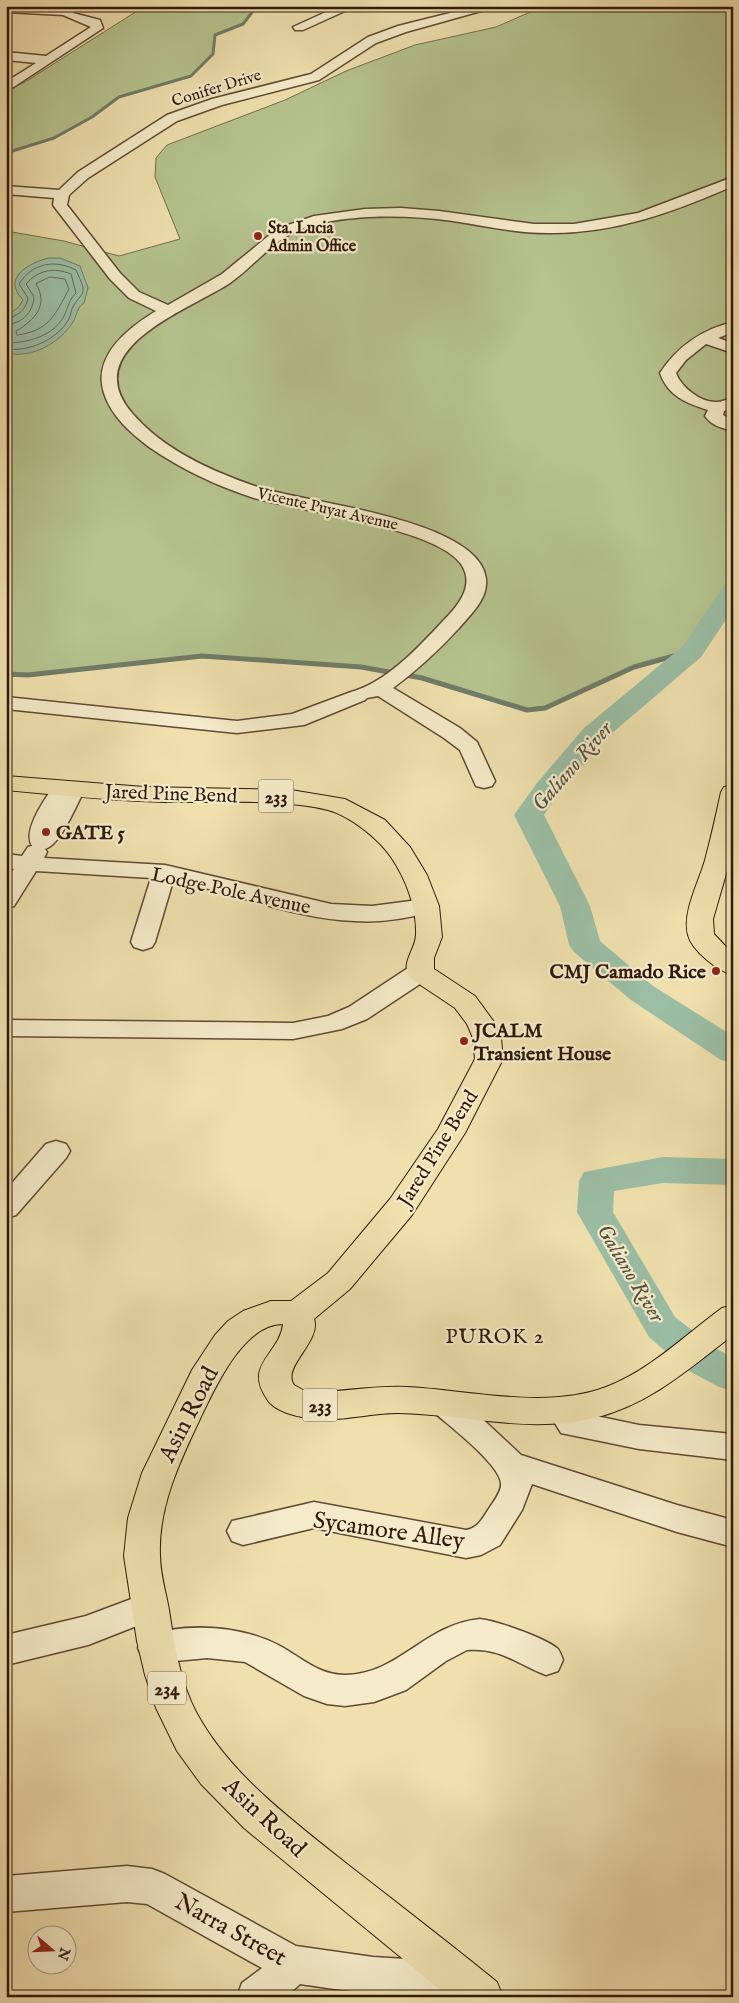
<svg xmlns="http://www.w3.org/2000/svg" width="739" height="2003" viewBox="0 0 739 2003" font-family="'IM FELL English',serif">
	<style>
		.green { fill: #b5c38e; stroke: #726e4e }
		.water { fill: #9bbea5; stroke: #707c68 }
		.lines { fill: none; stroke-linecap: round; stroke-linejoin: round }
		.shore { stroke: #666b59; stroke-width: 1 }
		.stream-far1 { stroke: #707c68; stroke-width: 3 }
		.stream { stroke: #707c68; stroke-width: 5 }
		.river { fill: #9bbea5; fill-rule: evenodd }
		.minor-casing { stroke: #604a35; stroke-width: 3 }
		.major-casing { stroke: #30180d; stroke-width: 2 }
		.minor { fill: #f5ebca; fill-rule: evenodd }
		.major { fill: #efe0ae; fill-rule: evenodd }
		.poi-dot { fill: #8f2418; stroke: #f5ebca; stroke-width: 2 }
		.labels { text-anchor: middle; stroke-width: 4.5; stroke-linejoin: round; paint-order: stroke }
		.far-street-label { font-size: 16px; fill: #30180d; stroke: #f5ebca }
		.far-poi-label { font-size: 16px; font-weight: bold; fill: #30180d; stroke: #f5ebca; text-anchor: start }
		.shield { fill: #f5ebca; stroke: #6b5746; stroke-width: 1 }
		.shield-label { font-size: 19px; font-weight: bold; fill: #30180d }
		.street-label { font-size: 20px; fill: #30180d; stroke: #f5ebca }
		.poi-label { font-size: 20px; font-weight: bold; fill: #30180d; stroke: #f5ebca; text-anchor: start }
		.water-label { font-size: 21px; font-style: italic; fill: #555242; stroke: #f5ebca }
		.neighbourhood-label { font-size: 21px; letter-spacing: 1px; fill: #30180d; stroke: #f5ebca }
		.near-street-label { font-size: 24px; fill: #30180d; stroke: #f5ebca }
	</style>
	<rect width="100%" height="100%" fill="#efe0ae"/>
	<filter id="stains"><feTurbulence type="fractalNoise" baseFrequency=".004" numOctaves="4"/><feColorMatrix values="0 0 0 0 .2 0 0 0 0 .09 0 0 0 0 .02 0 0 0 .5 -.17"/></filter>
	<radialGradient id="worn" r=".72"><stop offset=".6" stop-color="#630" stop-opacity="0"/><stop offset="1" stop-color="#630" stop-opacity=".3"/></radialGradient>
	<g class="green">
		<path d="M145,6H269L254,11L243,24L215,35L213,54L191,76L119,97L92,117L54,138L6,153V104L10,100L6,99V91L25,82Z"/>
		<path d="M544,6H733V590L692,651L634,667L545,708L527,710L422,678L361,667L202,656L28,675L6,674V231L64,241L119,256L180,239L155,177L156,158L167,145L285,100L346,71L415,45L496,27Z"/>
	</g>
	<path class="water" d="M48,258H60L80,266L88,288L84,303C77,307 77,315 73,322C60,343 32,359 6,353V315L18,308L23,300C2,278 27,264 48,258Z"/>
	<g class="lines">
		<g class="shore">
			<path d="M50,277L65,279L69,289C55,315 49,331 17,335L16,331C35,320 49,305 36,284Z"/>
			<path d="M6,319C18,316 26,310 28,298L19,284C32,263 55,259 76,270C78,275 82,282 83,288C84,295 77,299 74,305C71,309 71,315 69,319C57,340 29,352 6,349"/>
			<path d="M6,325C22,323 33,313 34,297L26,284C38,270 54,267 71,274L76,293C69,300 69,305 65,314C55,336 28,343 6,343"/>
		</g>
		<path class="stream-far1" d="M6,153L54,138L92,117L119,97L191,76L213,54L215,35L243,24L253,11L269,6"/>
		<path class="stream" d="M6,674L28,675L202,656L361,667L422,678L527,710L545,708L634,667L692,651"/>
		<g class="river">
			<path d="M733,582V609L701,657L604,740L557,795L544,815L590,906L600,941L653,986L733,1036V1063L721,1060L631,1000L574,952L569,945L560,906L514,815L537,783L584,728L683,646L724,585Z"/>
			<path d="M663,1157L733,1159V1185L663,1183L614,1191L613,1212L675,1317L715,1348L733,1358V1391L719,1387L687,1370L649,1337L577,1212L579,1181L584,1172Z"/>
		</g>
		<g class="minor-casing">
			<g id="minor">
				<path d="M6,6L62,8L63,6H75L73,13L100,20L103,28L6,92V82L36,63L6,60V52L46,56L91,27L63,15L6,12Z"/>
				<path d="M339,6H356L303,30H295L293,27Z"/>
				<path d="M478,6H499L406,32L376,43L319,80L222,105L177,121L88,178L69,195L67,205L120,273L139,292L168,305L222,274L277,229L314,216L365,209L401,208L439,211L534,224H574L638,213L733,177V186C674,212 614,234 548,233C516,233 485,226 453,221C407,215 358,214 313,225C278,233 258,263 230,283C191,309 76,348 132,413C164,451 217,474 264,489C311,503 480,520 486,579C488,599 471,614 459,628C439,650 417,670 393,688L460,728L477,742L495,781L492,786L484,788L476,786L460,750L444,738L378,696L367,698L365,700L304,725L237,733L6,709V697L237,721L292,714L351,692C385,683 417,649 442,622C457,607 476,586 461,564C436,528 300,511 254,498C217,486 181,469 149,447C131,433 111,416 104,393C92,356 128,328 156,311L129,298L110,279L53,205L54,198L6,194V186L59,190L78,172L167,115L212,99L311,74L368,37L398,26Z"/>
				<path d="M733,322V332L718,338L733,343V353L706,344L686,360L676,373C681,387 701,403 717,402C723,402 726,398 733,400V408L724,411L723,415L733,420V431C722,428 712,426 705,416L708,410C686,403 668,396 660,373C678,346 701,330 733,322Z"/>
				<path d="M63,782L82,784L85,789C77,803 61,845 45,849L47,852L44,858L165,865L331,904L372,906L426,899L434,901L438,906L434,911C409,918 381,923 355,921C293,919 234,892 173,881L155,942L152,947L143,950L134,947L131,942L151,878L36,871L14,906L6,908V881L14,869L6,868V854L22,856L28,847L32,846C22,830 46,798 55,784Z"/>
				<path d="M420,964L429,966L432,972L429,978L367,1019L342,1029L293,1039L6,1036V1020L293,1023L328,1016L349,1007L411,966Z"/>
				<path d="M56,1141L66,1144L70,1151L66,1158L16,1215L6,1218V1190L46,1144Z"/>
				<path d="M447,1393L458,1396L521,1455L677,1505L733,1520V1547L677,1532L532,1484L522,1510L500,1545L481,1555L466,1558L314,1528L243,1545L232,1541L227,1531L232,1521L314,1502L466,1530C479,1528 483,1517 490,1507C494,1501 502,1491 501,1483C499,1464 452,1428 436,1414L432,1405L436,1396Z"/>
				<path d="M562,1398L573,1401L582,1413L639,1425L733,1434V1460L639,1449L561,1433L547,1410L551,1401Z"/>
				<path d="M150,1592L162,1596L167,1606L162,1616L88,1645L6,1665V1635L86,1616Z"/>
				<path d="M480,1619C497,1621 546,1638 558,1649C560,1652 562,1657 563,1660L558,1671L546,1675C517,1664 500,1647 467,1650L446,1661L406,1690L374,1702L345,1706L327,1704L304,1696L245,1662L207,1658L155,1663L143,1659L138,1648L143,1637C185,1622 241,1625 280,1646C302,1658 319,1675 345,1675C400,1674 423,1625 480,1619Z"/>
				<path d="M127,1866L152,1869L165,1874L296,1946L373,1957L406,1959L457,1957L470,1963L476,1976L470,1989C425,2003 348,1991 300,1984L286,1997H237L242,1983L262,1968L147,1904L127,1902L6,1912V1876Z"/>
			</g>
		</g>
		<g class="major-casing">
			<g id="major">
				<path d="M6,776L144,787L291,790L345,799L385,820L410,847L427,875L439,906L442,937L434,958V969L475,996L494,1022L501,1038L503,1059L465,1133L412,1215L350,1289L314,1319C322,1341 281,1367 294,1385L303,1390L312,1392C344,1392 375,1385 407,1387C469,1390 546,1410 606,1387C649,1371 685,1335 722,1308L733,1305V1335C690,1368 649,1405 594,1418C529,1434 463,1414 398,1413C368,1413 337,1423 307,1418C295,1416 274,1411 267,1399C243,1364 280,1354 283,1324C243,1324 215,1388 200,1419C180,1461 158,1507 160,1555C160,1574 166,1592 169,1610C174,1644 180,1681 196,1712C230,1775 292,1820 347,1864C397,1903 448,1942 497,1982L503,1997H449L244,1828L201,1784L177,1751L156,1708L145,1675L137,1641L124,1556L128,1518L142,1473L192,1370L215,1335L228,1321L243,1311L271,1301H291L328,1273L390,1199L438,1129L475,1059L473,1038L467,1024L455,1008L410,978C400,963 415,951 416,935C417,908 406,879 391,857C378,838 350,816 328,810C282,798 214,803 165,802C112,801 59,795 6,790Z"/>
				<path d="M733,785V850L713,919L714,934L733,954V975C718,971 692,951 688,935C682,912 699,882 705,860C711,838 716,815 721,792L724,787Z"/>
			</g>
		</g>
		<use href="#minor" class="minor"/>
		<use href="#major" class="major"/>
	</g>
	<g class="poi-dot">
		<circle cx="258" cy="236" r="5"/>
		<circle cx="46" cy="832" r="5"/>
		<circle cx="716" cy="971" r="5"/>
		<circle cx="464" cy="1041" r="5"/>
	</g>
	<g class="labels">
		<g class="far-street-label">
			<text transform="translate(216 87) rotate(-17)" y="6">Conifer Drive</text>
			<text transform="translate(328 508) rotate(13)" y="6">Vicente Puyat Avenue</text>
		</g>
		<g class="far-poi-label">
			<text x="268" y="233">Sta. Lucia<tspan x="268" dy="18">Admin Office</tspan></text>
		</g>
		<g class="shield">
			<rect x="258.5" y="779.5" width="35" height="33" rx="4"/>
			<rect x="302.5" y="1388.5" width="35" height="33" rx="4"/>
			<rect x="148" y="1671.5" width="38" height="33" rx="4"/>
		</g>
		<g class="shield-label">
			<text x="276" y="803">233</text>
			<text x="320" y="1412">233</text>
			<text x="167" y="1695">234</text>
		</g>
		<g class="street-label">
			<text transform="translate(171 793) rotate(2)" y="7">Jared Pine Bend</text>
			<text transform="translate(231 890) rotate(12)" y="7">Lodge Pole Avenue</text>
			<text transform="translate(437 1148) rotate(-58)" y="7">Jared Pine Bend</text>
		</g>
		<g class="poi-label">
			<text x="56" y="839">GATE 5</text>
			<text x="706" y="978" text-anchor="end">CMJ Camado Rice</text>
			<text x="474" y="1037">JCALM<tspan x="474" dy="23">Transient House</tspan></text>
		</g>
		<g class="water-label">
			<text transform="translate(572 766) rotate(-49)" y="7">Galiano River</text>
			<text transform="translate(631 1273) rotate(59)" y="7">Galiano River</text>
		</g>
		<g class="neighbourhood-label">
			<text x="495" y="1343">PUROK 2</text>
		</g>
		<g class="near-street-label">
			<text transform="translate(188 1414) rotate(-63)" y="8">Asin Road</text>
			<text transform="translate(389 1530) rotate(8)" y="8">Sycamore Alley</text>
			<text transform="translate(265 1817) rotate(43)" y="8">Asin Road</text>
			<text transform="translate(231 1929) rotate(29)" y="8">Narra Street</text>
		</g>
	</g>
	<rect width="739" height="2003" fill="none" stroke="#efe0ae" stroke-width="25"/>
	<rect x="8" y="8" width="724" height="1988" fill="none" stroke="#30180d" stroke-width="2.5"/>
	<rect x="12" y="12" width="714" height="1978" fill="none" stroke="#30180d"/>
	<g transform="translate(52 1950) rotate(109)"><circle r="24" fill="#f5ebca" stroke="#a6977e"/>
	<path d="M0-4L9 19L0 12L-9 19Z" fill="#8f2418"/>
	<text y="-8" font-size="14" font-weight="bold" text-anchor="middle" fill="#30180d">N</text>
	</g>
	<rect width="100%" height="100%" filter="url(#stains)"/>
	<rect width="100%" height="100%" fill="url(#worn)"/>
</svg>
